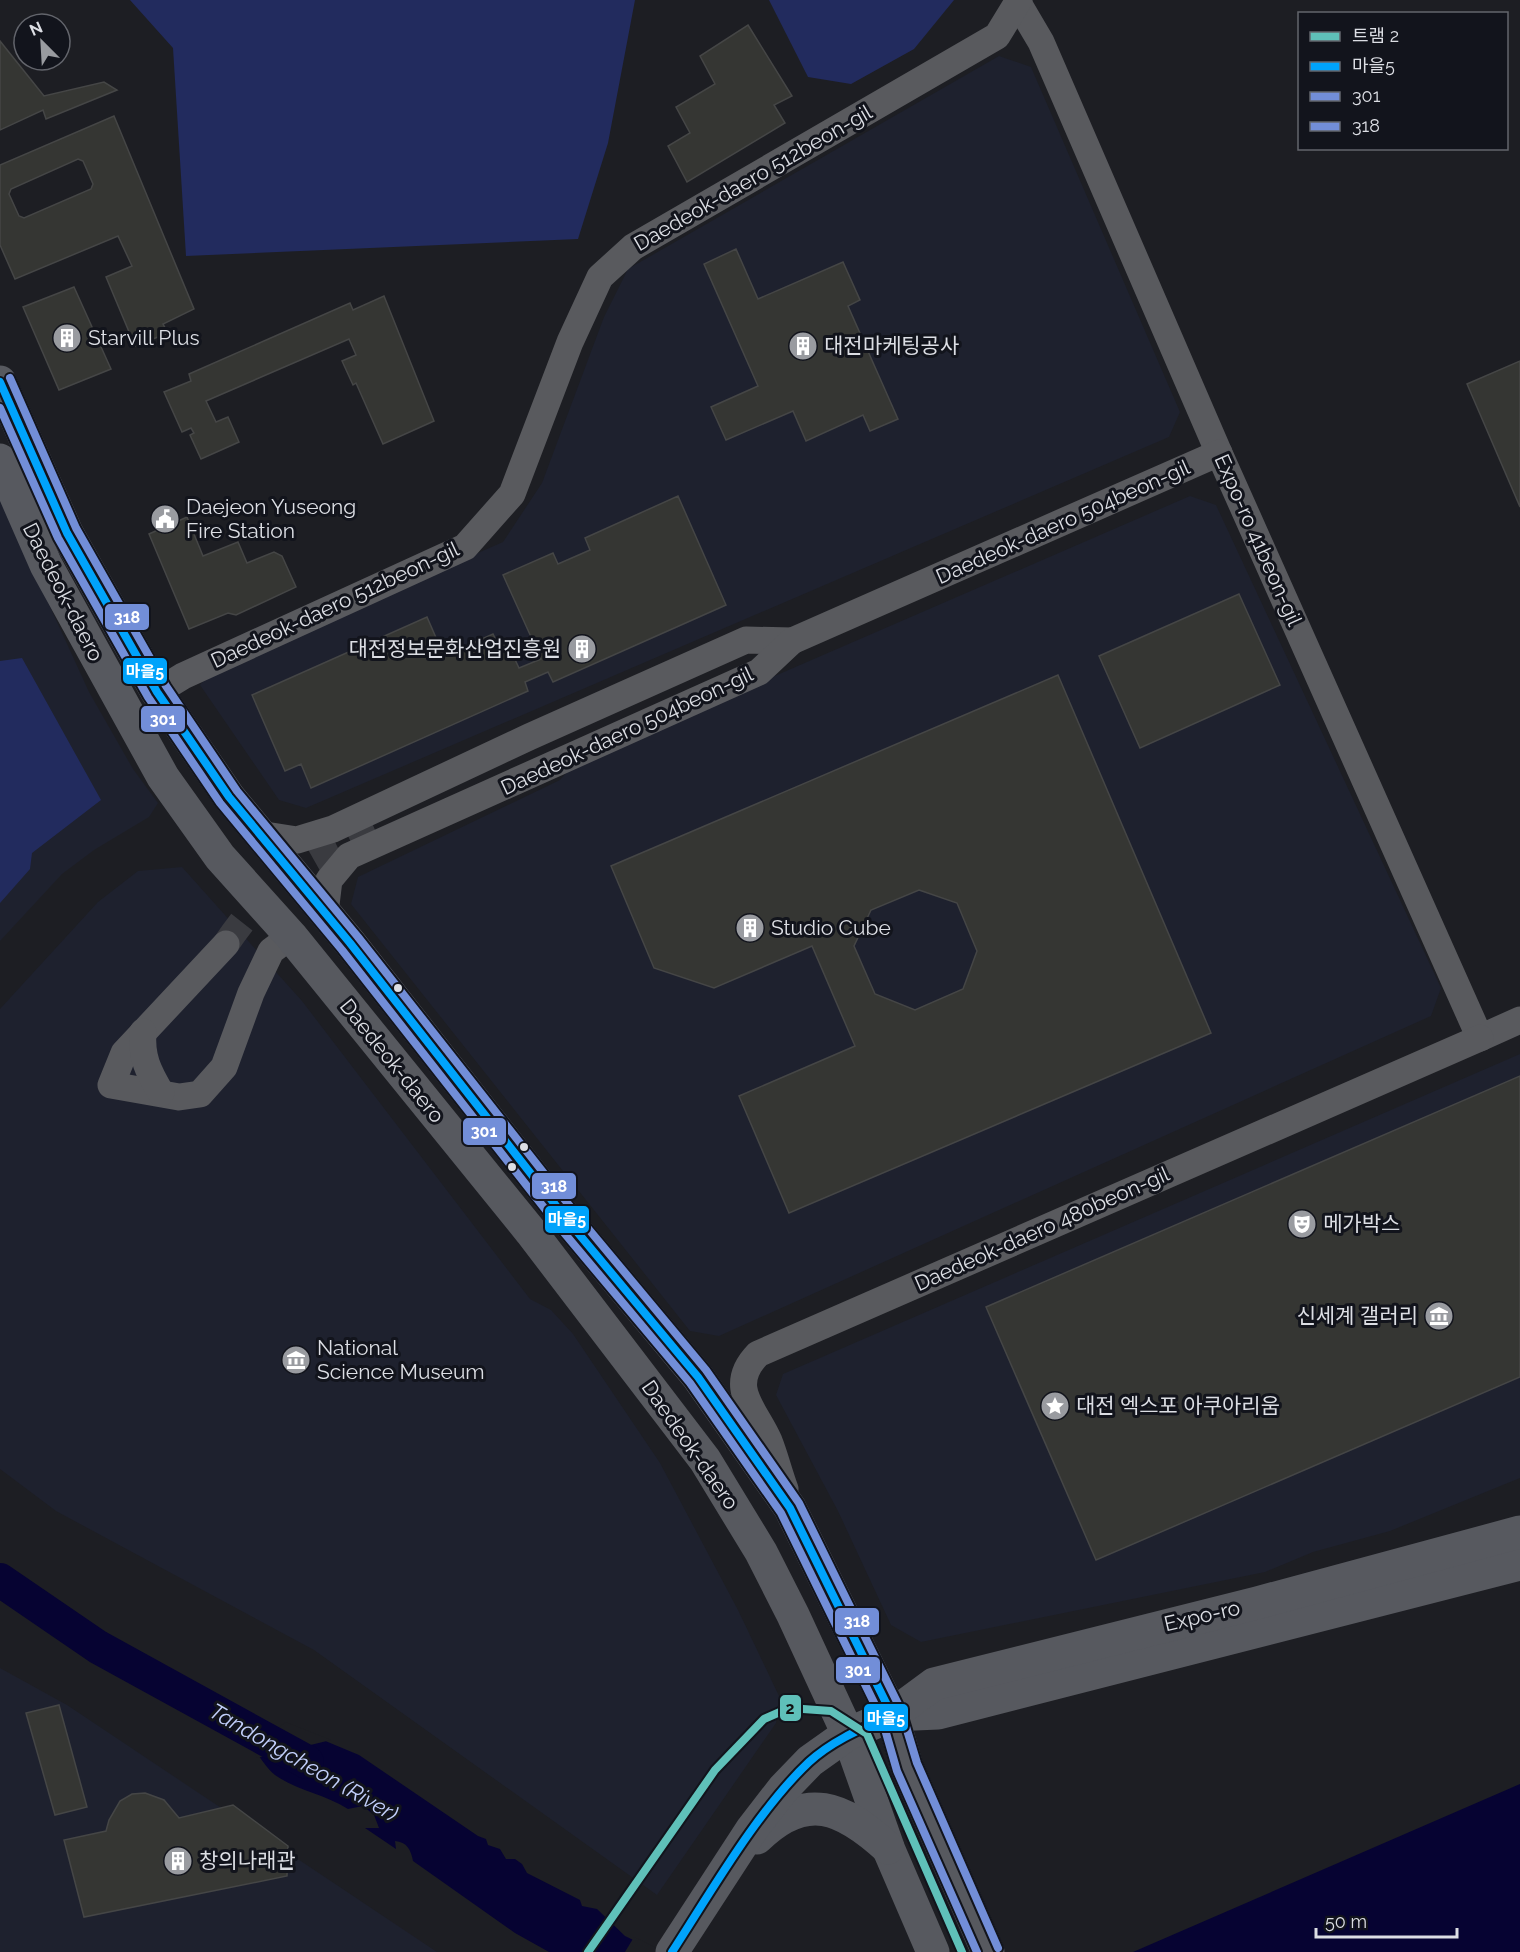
<svg xmlns="http://www.w3.org/2000/svg" width="1520" height="1952" viewBox="0 0 1520 1952" font-family="Raleway,'Noto Sans KR',sans-serif">
	<style>
		.built { fill: #1e212e }
		.green { fill: #222b5e }
		.water { fill: #060332 }
		.pier { fill: #1d1e23 }
		.lines { fill: none; stroke-linecap: round; stroke-linejoin: round }
		.river { stroke: #060332; stroke-width: 34 }
		.building { fill: #353633; stroke: #454646; stroke-width: 1.5; fill-rule: evenodd }
		.minor-tunnel { stroke: #3a3b40; stroke-width: 27; stroke-dasharray: 27 14; stroke-linecap: butt }
		.minor { stroke: #595a5e; stroke-width: 27 }
		.major { stroke: #57595f; stroke-width: 33 }
		.bus-1-casing { stroke: #12141c; stroke-width: 12 }
		.bus-2-casing { stroke: #12141c; stroke-width: 12 }
		.bus-3-casing { stroke: #12141c; stroke-width: 12 }
		.bus-1 { stroke: #00a3fb; stroke-width: 8 }
		.bus-2 { stroke: #728ed8; stroke-width: 8 }
		.bus-3 { stroke: #728ed8; stroke-width: 8 }
		.tram-1-casing { stroke: #12141c; stroke-width: 12 }
		.tram-1 { stroke: #5fc0b9; stroke-width: 8 }
		.bus-dot { fill: #dcdee4; stroke: #12141c; stroke-width: 2 }
		.labels { text-anchor: middle; stroke-width: 6; stroke-linejoin: round; paint-order: stroke }
		.street-label { font-size: 21px; fill: #dcdee4; stroke: #12141c }
		.poi-label { font-size: 21px; fill: #dcdee4; stroke: #12141c; text-anchor: start }
		.water-label { font-size: 22px; font-style: italic; fill: #c2cffb; stroke: #12141c }
		.line-badge { stroke: #12141c; stroke-width: 2 }
		.badge-label { font-size: 16px; text-anchor: middle; font-weight: bold; fill: #fff }
		.pale-badge-label { font-size: 16px; text-anchor: middle; font-weight: bold; fill: #111 }
	</style>
	<rect width="100%" height="100%" fill="#1d1e23"/>
	<g class="built">
		<path d="M999,56L1031,67L1180,412L1169,437L306,808L279,800L200,685L212,670L503,542L542,483L604,317L628,269Z"/>
		<path d="M1190,496L1216,505L1441,988L1431,1016L719,1336L690,1331L351,904L358,877L560,780L576,762Z"/>
		<path d="M0,497L89,692L133,769L158,803L149,817L94,850L62,874L0,941Z"/>
		<path d="M182,867L302,1001L530,1299L551,1310L573,1334L660,1463L738,1610L779,1696L776,1723L657,1895L314,1650L56,1511L0,1469V1009L98,902L138,871Z"/>
		<path d="M1520,1054V1478L1390,1531L1313,1552L1265,1572L921,1642L891,1625L838,1511L776,1395L783,1374Z"/>
		<path d="M0,1668L67,1705L437,1952H0Z"/>
	</g>
	<g class="green">
		<path d="M130,0H635L608,143L578,239L186,256L173,48Z"/>
		<path d="M769,0H954L914,49L851,84L808,77Z"/>
		<path d="M22,658L101,800L32,853L30,869L0,903V661Z"/>
	</g>
	<g class="water">
		<path d="M287,1725L359,1755L478,1836L486,1839L488,1845L500,1849L506,1859H515L522,1864L527,1873L580,1900L582,1906L597,1909L625,1936L658,1952H549L515,1933L413,1861C411,1850 407,1842 395,1841L396,1849L365,1828H379L374,1815L363,1806L348,1809C325,1794 297,1791 275,1775C267,1769 260,1757 254,1749Z"/>
		<path d="M1520,1784V1952H1133Z"/>
	</g>
	<g class="pier">
		<path d="M286,1722L288,1723L331,1740L257,1758L251,1747Z"/>
		<path d="M634,1937L659,1949L661,1952H625Z"/>
	</g>
	<g class="lines">
		<path class="river" d="M0,1580L98,1647L307,1762"/>
	</g>
	<g class="building">
		<path d="M748,25L792,96L774,105L785,123L687,182L668,146L690,133L676,107L715,84L700,56Z"/>
		<path d="M0,41L44,96L104,82L117,90L46,119L43,110L0,130Z"/>
		<path d="M114,116L194,309L163,324L168,333L135,346L106,277L132,266L118,236L15,279L0,245V165ZM78,159L83,161L93,184L91,189L24,218L19,216L9,194L11,189Z"/>
		<path d="M736,249L758,299L843,262L860,300L848,306L898,419L870,431L863,415L806,441L793,411L726,440L711,407L758,386L704,264Z"/>
		<path d="M74,287L111,369L59,390L23,307Z"/>
		<path d="M384,296L434,421L383,444L356,383L353,385L342,361L356,355L349,339L206,401L216,422L228,417L239,442L201,459L190,435L194,433L191,428L182,432L164,392L191,381L189,374L350,303L353,310Z"/>
		<path d="M1520,361V507L1467,384Z"/>
		<path d="M678,496L726,605L553,682L548,672L525,682L528,691L311,788L301,764L285,771L252,695L427,617L444,656L493,634L497,642L505,638L519,668L541,659L503,575L553,553L558,564L590,550L585,538Z"/>
		<path d="M187,517L203,556L238,542L247,563L274,552L282,556L296,587L236,615L228,613L189,629L149,534Z"/>
		<path d="M1239,594L1280,685L1140,748L1099,656Z"/>
		<path d="M1058,675L1211,1033L789,1213L739,1096L855,1046L812,946L714,988L654,968L611,866ZM919,890L957,903L977,951L963,989L915,1010L875,994L854,946L871,910Z"/>
		<path d="M1520,1076V1377L1096,1560L986,1307Z"/>
		<path d="M59,1705L87,1807L55,1815L26,1713Z"/>
		<path d="M145,1793L164,1800L179,1818L233,1805L288,1846L287,1876L84,1917L64,1840L106,1831L109,1820L120,1801L132,1794Z"/>
	</g>
	<g class="lines">
		<path class="minor-tunnel" d="M226,944C270,879 306,861 376,830"/>
		<g class="minor">
			<path d="M1018,3L1041,42L1219,453L1480,1038L1520,1020"/>
			<path d="M157,692L183,676L465,547L512,494L570,342L600,277L633,247L997,36L1019,0"/>
			<path d="M259,834L297,840L333,829L529,737L746,640L792,641"/>
			<path d="M325,913L329,880L349,856L759,672L792,641L1219,453"/>
			<path d="M226,944L124,1053L111,1085L179,1097L200,1094L224,1067L251,993L271,951L291,936"/>
			<path d="M143,1032C141,1057 148,1071 161,1093"/>
			<path d="M785,1489C779,1473 775,1456 769,1441C755,1409 726,1387 758,1354L1480,1038"/>
		</g>
		<g class="major">
			<path d="M0,382L67,533L157,692L229,797L350,943L568,1221L698,1377L790,1508L892,1715L907,1767L988,1952"/>
			<path d="M0,460L46,565L163,777L220,857L291,936L531,1232L705,1460L761,1552L793,1615L848,1734L889,1850L933,1952"/>
			<path d="M892,1715L938,1713L1520,1564"/>
			<path d="M757,1838C806,1790 843,1807 888,1848"/>
			<path d="M672,1952L752,1829L783,1789L810,1761L848,1734L892,1715L934,1684L1257,1603L1520,1532"/>
		</g>
		<g class="bus-1-casing">
			<path id="bus-1" d="M0,382L67,533L157,692L229,797L350,943L568,1221L698,1377L790,1508L892,1715C863,1728 833,1740 809,1762C757,1811 711,1892 672,1952"/>
		</g>
		<g class="bus-2-casing">
			<path id="bus-2" d="M0,408L58,538L148,697L220,803L342,950L560,1228L690,1383L781,1513L882,1719L897,1771L977,1952"/>
		</g>
		<g class="bus-3-casing">
			<path id="bus-3" d="M10,378L76,528L166,686L237,791L358,937L576,1214L706,1370L799,1503L901,1710L917,1763L998,1948"/>
		</g>
		<use href="#bus-1" class="bus-1"/>
		<use href="#bus-2" class="bus-2"/>
		<use href="#bus-3" class="bus-3"/>
		<g class="tram-1-casing">
			<path id="tram-1" d="M588,1952L715,1770L764,1719L789,1708L831,1711L867,1734L962,1952"/>
		</g>
		<use href="#tram-1" class="tram-1"/>
	</g>
	<defs>
		<g id="building-disc" transform="scale(1.5)"><circle r="9.5" fill="#999ba0" stroke="#12141c"/><path d="M-4-6H4V6H1V3H-1V6H-4ZM-2.5-4.3h1.7v1.8h-1.7ZM.8-4.3h1.7v1.8H.8ZM-2.5-1h1.7V.8h-1.7ZM.8-1h1.7V.8H.8Z" fill="#fff"/></g>
		<g id="civic-disc" transform="scale(1.5)"><circle r="9.5" fill="#999ba0" stroke="#12141c"/><path d="M-.6-6.5H3V-4.5H.6V-3L4-1V1h2V6H-6V1h2V-1L-.6-3ZM-1.2 2.5V6h2.4V2.5Z" fill="#fff"/></g>
		<g id="theatre-disc" transform="scale(1.5)"><circle r="9.5" fill="#999ba0" stroke="#12141c"/><path d="M-5-5.5Q0-4 5-5.5V0Q5 5 0 6Q-5 5-5 0ZM-3.3-2.5H-1v1.5H-3.3ZM1-2.5H3.3v1.5H1ZM-2.8 1Q0 5.5 2.8 1Z" fill="#fff"/></g>
		<g id="museum-disc" transform="scale(1.5)"><circle r="9.5" fill="#999ba0" stroke="#12141c"/><path d="M0-6L6-3V-2H-6V-3ZM-5-1h2V3h-2ZM-1-1h2V3h-2ZM3-1h2V3H3ZM-6 4H6V6H-6Z" fill="#fff"/></g>
		<g id="sight-disc" transform="scale(1.5)"><circle r="9.5" fill="#999ba0" stroke="#12141c"/><path d="M0-6L1.8-2.2L6-1.7L2.9 1.2L3.7 5.4L0 3.3L-3.7 5.4L-2.9 1.2L-6-1.7L-1.8-2.2Z" fill="#fff"/></g>
	</defs>
	<g fill-rule="evenodd">
		<use href="#building-disc" x="67" y="338"/>
		<use href="#building-disc" x="803" y="346"/>
		<use href="#civic-disc" x="165" y="519"/>
		<use href="#building-disc" x="582" y="649"/>
		<use href="#building-disc" x="750" y="928"/>
		<use href="#theatre-disc" x="1302" y="1224"/>
		<use href="#museum-disc" x="1439" y="1316"/>
		<use href="#museum-disc" x="296" y="1360"/>
		<use href="#sight-disc" x="1055" y="1406"/>
		<use href="#building-disc" x="178" y="1861"/>
	</g>
	<g class="bus-dot">
		<circle cx="398" cy="988" r="5"/>
		<circle cx="524" cy="1147" r="5"/>
		<circle cx="512" cy="1167" r="5"/>
	</g>
	<g class="labels">
		<g class="street-label">
			<text transform="translate(753 178) rotate(-30)" y="7">Daedeok-daero 512beon-gil</text>
			<text transform="translate(1063 522) rotate(-24)" y="7">Daedeok-daero 504beon-gil</text>
			<text transform="translate(1258 540) rotate(66)" y="7">Expo-ro 41beon-gil</text>
			<text transform="translate(63 592) rotate(63)" y="7">Daedeok-daero</text>
			<text transform="translate(335 605) rotate(-25)" y="7">Daedeok-daero 512beon-gil</text>
			<text transform="translate(627 731) rotate(-25)" y="7">Daedeok-daero 504beon-gil</text>
			<text transform="translate(392 1061) rotate(51)" y="7">Daedeok-daero</text>
			<text transform="translate(1042 1229) rotate(-24)" y="7">Daedeok-daero 480beon-gil</text>
			<text transform="translate(690 1445) rotate(55)" y="7">Daedeok-daero</text>
			<text transform="translate(1202 1616) rotate(-13)" y="7">Expo-ro</text>
		</g>
		<g class="poi-label">
			<text x="88" y="345">Starvill Plus</text>
			<text x="824" y="353">대전마케팅공사</text>
			<text x="186" y="514">Daejeon Yuseong<tspan x="186" dy="24">Fire Station</tspan></text>
			<text x="561" y="656" text-anchor="end">대전정보문화산업진흥원</text>
			<text x="771" y="935">Studio Cube</text>
			<text x="1323" y="1231">메가박스</text>
			<text x="1418" y="1323" text-anchor="end">신세계 갤러리</text>
			<text x="317" y="1355">National<tspan x="317" dy="24">Science Museum</tspan></text>
			<text x="1076" y="1413">대전 엑스포 아쿠아리움</text>
			<text x="199" y="1868">창의나래관</text>
		</g>
		<g class="water-label">
			<text transform="translate(304 1762) rotate(30)" y="8">Tandongcheon (River)</text>
		</g>
	</g>
	<g class="line-badge">
		<rect x="104" y="603" width="46" height="28" rx="6" fill="#728ed8"/>
		<rect x="122" y="657" width="46" height="28" rx="6" fill="#00a3fb"/>
		<rect x="140" y="705" width="46" height="28" rx="6" fill="#728ed8"/>
		<rect x="462" y="1117" width="45" height="29" rx="6" fill="#728ed8"/>
		<rect x="531" y="1172" width="46" height="28" rx="6" fill="#728ed8"/>
		<rect x="544" y="1205" width="46" height="29" rx="6" fill="#00a3fb"/>
		<rect x="834" y="1607" width="46" height="29" rx="6" fill="#728ed8"/>
		<rect x="835" y="1656" width="46" height="28" rx="6" fill="#728ed8"/>
		<rect x="779" y="1694" width="23" height="28" rx="6" fill="#5fc0b9"/>
		<rect x="863" y="1703" width="46" height="29" rx="6" fill="#00a3fb"/>
	</g>
	<g class="badge-label">
		<text x="127" y="623">318</text>
		<text x="145" y="677">마을5</text>
		<text x="163" y="725">301</text>
		<text x="484" y="1137">301</text>
		<text x="554" y="1192">318</text>
		<text x="567" y="1225">마을5</text>
		<text x="857" y="1627">318</text>
		<text x="858" y="1676">301</text>
		<text x="886" y="1724">마을5</text>
	</g>
	<g class="pale-badge-label">
		<text x="790" y="1714">2</text>
	</g>
	<rect x="1298" y="12" width="210" height="138" fill="#12141c" stroke="#63656c" stroke-width="1.5"/>
	<rect x="1310" y="32" width="30" height="9" fill="#5fc0b9" stroke="#63656c" stroke-width="1.5"/>
	<text x="1352" y="42" font-size="18" fill="#dcdee4">트램 2</text>
	<rect x="1310" y="62" width="30" height="9" fill="#00a3fb" stroke="#63656c" stroke-width="1.5"/>
	<text x="1352" y="72" font-size="18" fill="#dcdee4">마을5</text>
	<rect x="1310" y="92" width="30" height="9" fill="#728ed8" stroke="#63656c" stroke-width="1.5"/>
	<text x="1352" y="102" font-size="18" fill="#dcdee4">301</text>
	<rect x="1310" y="122" width="30" height="9" fill="#728ed8" stroke="#63656c" stroke-width="1.5"/>
	<text x="1352" y="132" font-size="18" fill="#dcdee4">318</text>
	<g transform="translate(42 42) rotate(336)"><circle r="28" fill="#12141c" stroke="#63656c" stroke-width="1.5"/>
	<path d="M0-4.5L10 22L0 15L-10 22Z" fill="#999ba0"/>
	<text y="-9" font-size="16" font-weight="bold" text-anchor="middle" fill="#dcdee4">N</text>
	</g>
	<path d="M1316 1928v9h141v-9" fill="none" stroke="#dcdee4" stroke-width="3"/>
	<text x="1325" y="1928" font-size="18" fill="#dcdee4" stroke="#12141c" stroke-width="4.5" paint-order="stroke">50 m</text>
</svg>
